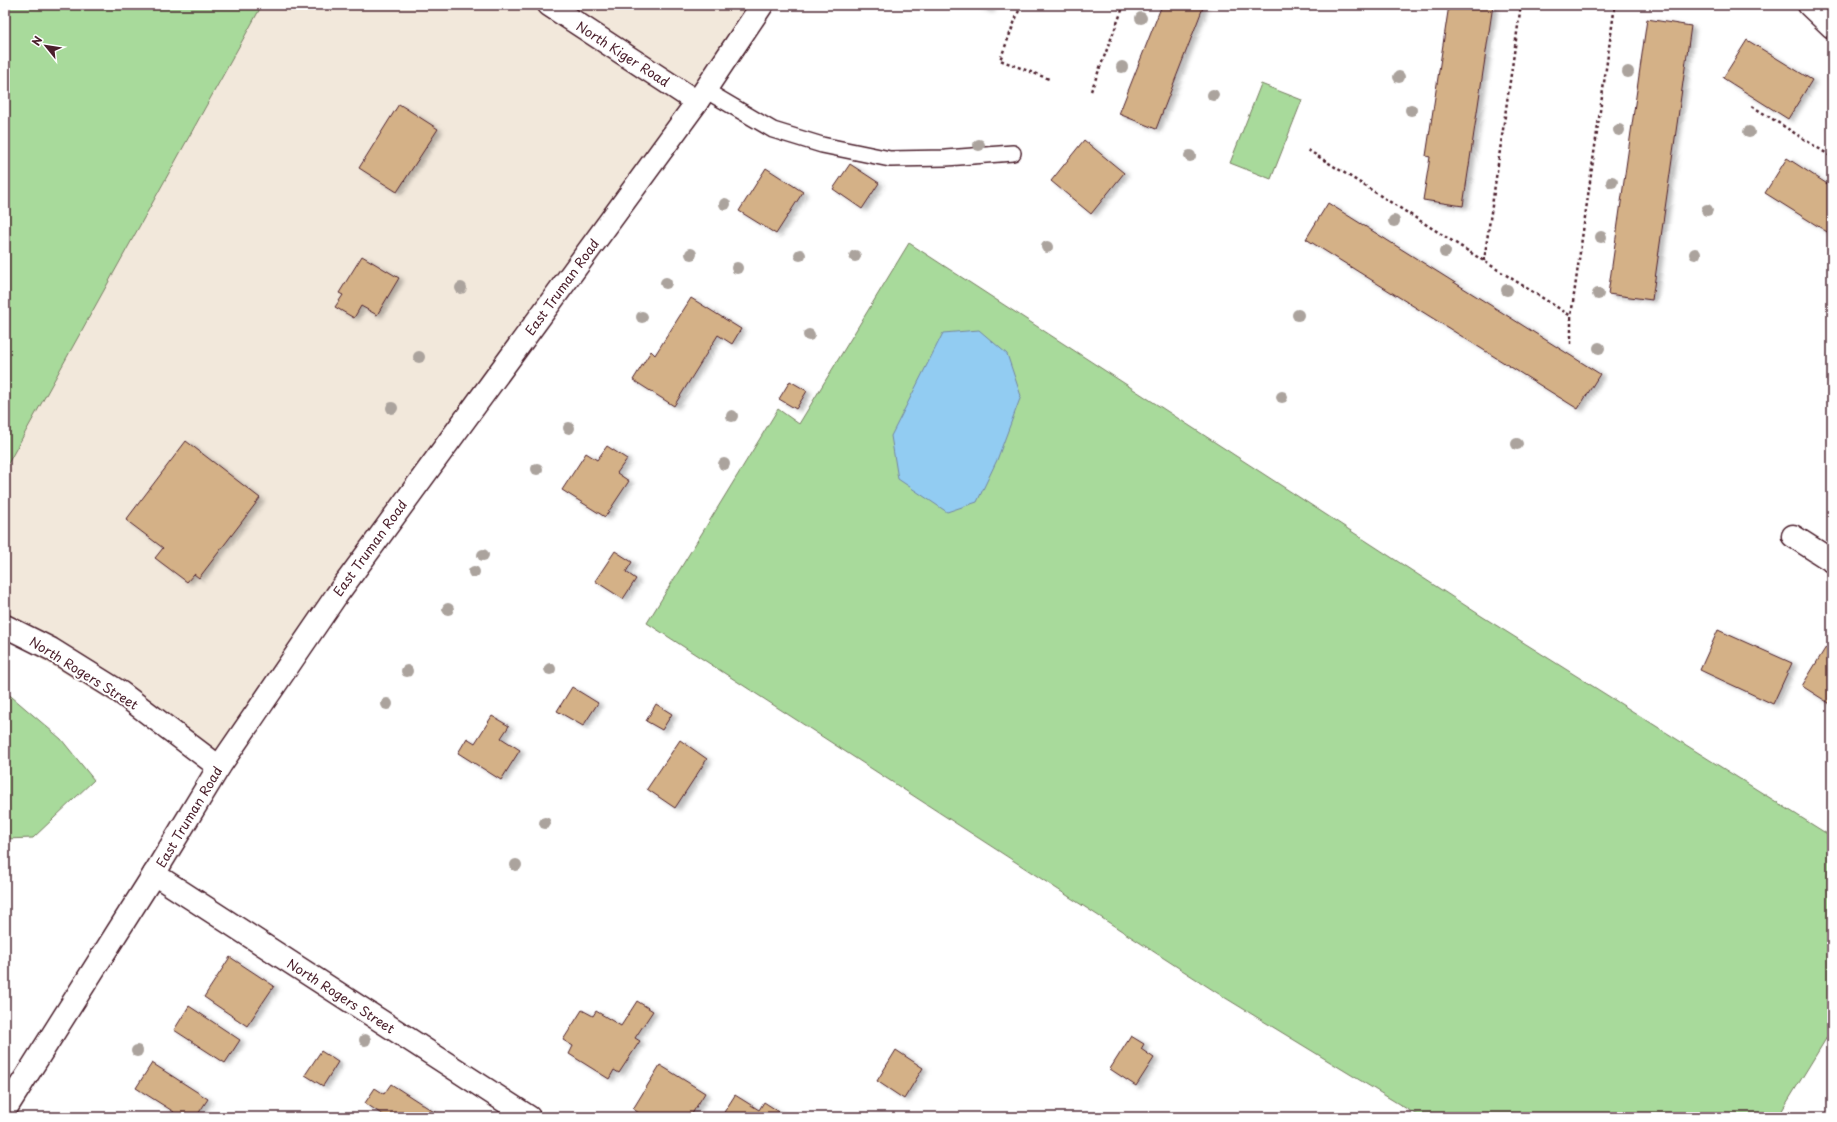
<svg xmlns="http://www.w3.org/2000/svg" width="1837" height="1122" viewBox="0 0 1837 1122" font-family="'Playpen Sans',sans-serif">
	<style>
		.built { fill: #f2e8db }
		.green { fill: #a8da9b; stroke: #797c63 }
		.water { fill: #92ccf2; stroke: #7587a2 }
		.building { fill: #d4b187; stroke: #4a1f2b; filter: url(#shadow) }
		.lines { fill: none; stroke-linecap: round; stroke-linejoin: round }
		.lane-casing { stroke: #4a1f2b; stroke-width: 18 }
		.street-casing { stroke: #4a1f2b; stroke-width: 25 }
		.secondary-casing { stroke: #4a1f2b; stroke-width: 25 }
		.path { stroke: #4a1f2b; stroke-width: 2.5; stroke-dasharray: 3 3; stroke-linecap: butt }
		.lane { stroke: #fff; stroke-width: 15 }
		.street { stroke: #fff; stroke-width: 22 }
		.secondary { stroke: #fff; stroke-width: 22 }
		.tree { fill: #aba39d }
		.labels { text-anchor: middle; stroke-width: 4; stroke-linejoin: round; paint-order: stroke }
		.street-label { font-size: 13px; fill: #4a1f2b; stroke: #fff }
	</style>
	<defs>
		<filter id="shadow"><feDropShadow dx="4.5" dy="2.5" stdDeviation="2" flood-color="#0004"/></filter>
	</defs>
	<rect width="100%" height="100%" fill="#fff"/>
	<filter id="ink" filterUnits="userSpaceOnUse"><feTurbulence type="fractalNoise" baseFrequency=".025" numOctaves="2"/><feDisplacementMap in="SourceGraphic" scale="8" xChannelSelector="R" yChannelSelector="G"/><feConvolveMatrix kernelMatrix="1 2 1 2 8 2 1 2 1" color-interpolation-filters="sRGB"/></filter>
	<g filter="url(#ink)">
		<path class="built" d="M262,5H756L219,767L5,637V469Z"/>
		<g class="green">
			<path d="M5,5H262L5,469Z"/>
			<path d="M1261,84L1302,100L1271,179L1230,163Z"/>
			<path d="M909,243L1483,617L1832,837V1029L1778,1117H1420L1219,994L647,623L778,409L799,424Z"/>
			<path d="M5,691L61,739L94,780L33,838L5,839Z"/>
		</g>
		<path class="water" d="M979,330L1007,354L1021,396L997,460L977,502L947,512L898,479L891,436L943,333Z"/>
		<g class="building">
			<path d="M977,5H991L989,10Z"/>
			<path d="M1162,5H1204L1156,129L1119,114Z"/>
			<path d="M1449,5H1493L1463,206L1423,200L1430,157L1426,156Z"/>
			<path d="M1647,19L1691,26L1652,300L1608,294Z"/>
			<path d="M1747,40L1812,80L1788,119L1723,78Z"/>
			<path d="M399,104L438,129L397,192L359,168Z"/>
			<path d="M1084,140L1124,173L1091,214L1051,181Z"/>
			<path d="M1787,158L1832,187V235L1765,193Z"/>
			<path d="M850,164L879,183L862,209L833,189Z"/>
			<path d="M766,168L803,192L776,234L739,211Z"/>
			<path d="M1328,203L1600,374L1578,409L1306,239Z"/>
			<path d="M362,256L399,278L377,315L361,306L354,318L335,307L343,295L339,293Z"/>
			<path d="M691,298L741,329L732,344L718,335L674,406L633,380L651,351L655,355Z"/>
			<path d="M790,381L807,391L796,409L779,399Z"/>
			<path d="M186,441L260,498L199,578L194,574L187,582L155,558L163,548L126,520Z"/>
			<path d="M607,446L627,459L617,473L629,481L605,517L562,490L586,453L597,460Z"/>
			<path d="M615,551L632,562L626,572L636,579L623,599L595,581Z"/>
			<path d="M1718,630L1792,663L1773,704L1700,670Z"/>
			<path d="M1826,647L1832,650V705L1802,686Z"/>
			<path d="M572,687L598,703L583,726L557,711Z"/>
			<path d="M656,704L672,714L662,730L646,721Z"/>
			<path d="M492,716L509,726L501,738L520,750L501,780L458,753L467,738L475,743Z"/>
			<path d="M680,740L707,759L675,808L647,789Z"/>
			<path d="M230,957L274,986L247,1026L204,997Z"/>
			<path d="M637,1001L653,1011L635,1038L640,1041L619,1073L614,1070L609,1079L569,1054L573,1046L563,1040L582,1010L593,1016L596,1011L621,1026Z"/>
			<path d="M189,1006L240,1040L225,1063L174,1030Z"/>
			<path d="M1131,1036L1144,1044L1141,1049L1154,1058L1136,1086L1110,1069Z"/>
			<path d="M896,1050L923,1068L904,1099L877,1081Z"/>
			<path d="M321,1051L338,1062L323,1086L305,1075Z"/>
			<path d="M152,1063L208,1099L196,1117H171L174,1112L136,1088Z"/>
			<path d="M660,1065L705,1093L690,1117H645L633,1109Z"/>
			<path d="M391,1084L442,1117H386L365,1103L375,1088L384,1094Z"/>
			<path d="M735,1095L759,1110L764,1102L784,1115L783,1117H721Z"/>
		</g>
		<g class="lines">
			<g class="lane-casing">
				<path id="lane" d="M705,90L773,130L822,145L890,159L946,158L1013,153"/>
			</g>
			<g class="street-casing">
				<g id="street">
					<path d="M549,5L697,102"/>
					<path d="M1809,5L1832,27"/>
					<path d="M1793,536L1832,561"/>
					<path d="M5,626L51,649L120,692L219,767"/>
					<path d="M154,874L529,1117"/>
				</g>
			</g>
			<g class="secondary-casing">
				<path id="secondary" d="M5,1110L154,874L219,767L336,596L697,102L762,5"/>
			</g>
			<g class="path">
				<path d="M1021,5L1000,60L1049,79"/>
				<path d="M1091,91L1124,5"/>
				<path d="M1752,106L1832,157"/>
				<path d="M1308,150L1571,316"/>
				<path d="M1484,261L1521,5"/>
				<path d="M1571,344V316L1615,5"/>
			</g>
			<use href="#lane" class="lane"/>
			<use href="#street" class="street"/>
			<use href="#secondary" class="secondary"/>
		</g>
		<g class="tree">
			<circle cx="1141" cy="18" r="6"/>
			<circle cx="1122" cy="67" r="6"/>
			<circle cx="1628" cy="72" r="6"/>
			<circle cx="1399" cy="77" r="6"/>
			<circle cx="1213" cy="95" r="6"/>
			<circle cx="1411" cy="110" r="6"/>
			<circle cx="1619" cy="130" r="6"/>
			<circle cx="1749" cy="132" r="6"/>
			<circle cx="979" cy="145" r="6"/>
			<circle cx="1190" cy="156" r="6"/>
			<circle cx="1612" cy="182" r="6"/>
			<circle cx="725" cy="204" r="6"/>
			<circle cx="1707" cy="210" r="6"/>
			<circle cx="1394" cy="221" r="6"/>
			<circle cx="1601" cy="237" r="6"/>
			<circle cx="1047" cy="247" r="6"/>
			<circle cx="1445" cy="252" r="6"/>
			<circle cx="691" cy="254" r="6"/>
			<circle cx="1695" cy="254" r="6"/>
			<circle cx="800" cy="255" r="6"/>
			<circle cx="855" cy="256" r="6"/>
			<circle cx="737" cy="268" r="6"/>
			<circle cx="666" cy="283" r="6"/>
			<circle cx="461" cy="288" r="6"/>
			<circle cx="1507" cy="290" r="6"/>
			<circle cx="1598" cy="294" r="6"/>
			<circle cx="1298" cy="315" r="6"/>
			<circle cx="642" cy="317" r="6"/>
			<circle cx="809" cy="335" r="6"/>
			<circle cx="1599" cy="348" r="6"/>
			<circle cx="419" cy="357" r="6"/>
			<circle cx="1282" cy="397" r="6"/>
			<circle cx="392" cy="408" r="6"/>
			<circle cx="732" cy="416" r="6"/>
			<circle cx="569" cy="428" r="6"/>
			<circle cx="1517" cy="444" r="6"/>
			<circle cx="724" cy="464" r="6"/>
			<circle cx="537" cy="469" r="6"/>
			<circle cx="483" cy="555" r="6"/>
			<circle cx="474" cy="572" r="6"/>
			<circle cx="448" cy="609" r="6"/>
			<circle cx="550" cy="669" r="6"/>
			<circle cx="407" cy="671" r="6"/>
			<circle cx="387" cy="704" r="6"/>
			<circle cx="545" cy="823" r="6"/>
			<circle cx="516" cy="865" r="6"/>
			<circle cx="365" cy="1040" r="6"/>
			<circle cx="137" cy="1051" r="6"/>
		</g>
	</g>
	<g class="labels">
		<g class="street-label">
			<text transform="translate(623 54) rotate(33)" y="5">North Kiger Road</text>
			<text transform="translate(562 287) rotate(-54)" y="5">East Truman Road</text>
			<text transform="translate(370 548) rotate(-54)" y="5">East Truman Road</text>
			<text transform="translate(84 673) rotate(32)" y="5">North Rogers Street</text>
			<text transform="translate(189 817) rotate(-59)" y="5">East Truman Road</text>
			<text transform="translate(341 996) rotate(33)" y="5">North Rogers Street</text>
		</g>
	</g>
	<rect width="1837" height="1122" fill="none" stroke="#fff" stroke-width="20"/>
	<rect x="10" y="10" width="1817" height="1102" fill="none" stroke="#4a1f2b" stroke-width="1.5" filter="url(#ink)"/>
	<g transform="translate(46 46) rotate(300)" stroke="#ffffff" stroke-width="3" paint-order="stroke">
	<path d="M0-3L7 15L0 10L-7 15Z" fill="#4a1f2b"/>
	<text y="-6" font-size="11" font-weight="bold" text-anchor="middle" fill="#4a1f2b">N</text>
	</g>
</svg>
